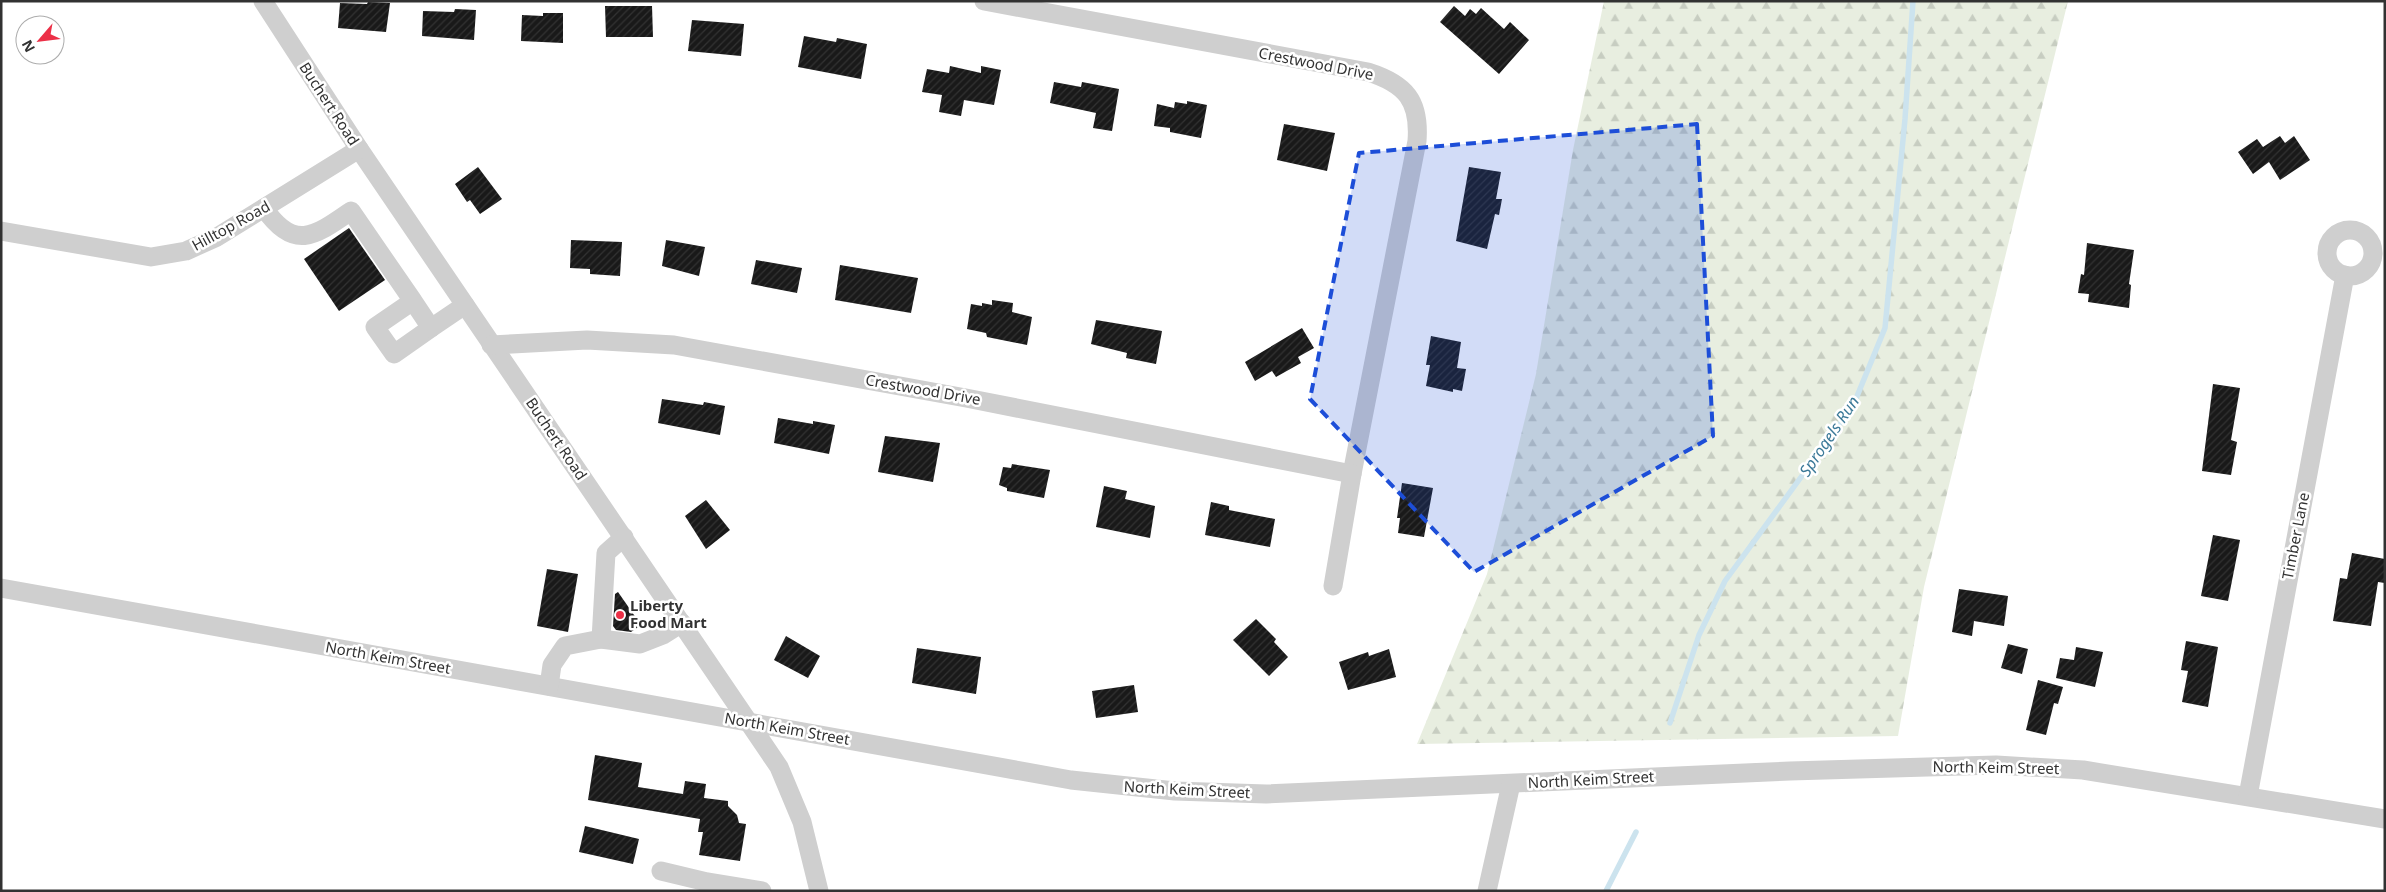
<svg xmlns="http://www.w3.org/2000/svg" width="2386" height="892" viewBox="0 0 2386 892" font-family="'Noto Sans',sans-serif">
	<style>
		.forest { fill: url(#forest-firs) }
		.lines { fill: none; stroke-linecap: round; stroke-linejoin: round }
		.stream { stroke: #cce3ee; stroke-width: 5.5 }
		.building { fill: url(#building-hatch) }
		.minor { stroke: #cfcfcf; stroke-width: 19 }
		.marked { fill: #1d4ed8; fill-opacity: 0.2; stroke: #1d4ed8; stroke-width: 4; stroke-dasharray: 10 6; stroke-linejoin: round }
		.poi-dot { fill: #ec3047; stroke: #fff; stroke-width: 2 }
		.labels { text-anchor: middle; stroke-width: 5; stroke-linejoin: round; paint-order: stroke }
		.street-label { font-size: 15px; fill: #323232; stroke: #fff }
		.poi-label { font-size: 15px; font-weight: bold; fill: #323232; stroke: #fff; text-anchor: start }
		.water-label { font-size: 16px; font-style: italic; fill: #3b7998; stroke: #fff }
	</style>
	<defs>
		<pattern id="forest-firs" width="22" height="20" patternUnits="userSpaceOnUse" patternTransform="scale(1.25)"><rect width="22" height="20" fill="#e8eee0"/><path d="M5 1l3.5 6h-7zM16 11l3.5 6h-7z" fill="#c7cdc1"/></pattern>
		<pattern id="building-hatch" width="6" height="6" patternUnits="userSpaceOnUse" patternTransform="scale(1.25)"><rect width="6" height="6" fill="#191919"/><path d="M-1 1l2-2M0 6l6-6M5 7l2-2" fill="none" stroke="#323232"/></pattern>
	</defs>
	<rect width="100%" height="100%" fill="#fff"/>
	<path class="forest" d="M1604,1H2068L1924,587L1898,736L1417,744L1487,574L1536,374L1573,150Z"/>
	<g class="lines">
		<g class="stream">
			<path d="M1670,723L1699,635L1725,581L1853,406L1885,328L1905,119L1913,1"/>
			<path d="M1606,891L1636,832"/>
		</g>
	</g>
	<g class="building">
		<path d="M368,2L390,3L386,32L338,28L340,3L367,4Z"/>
		<path d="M605,6H652L653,37H606Z"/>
		<path d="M1454,6L1465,16L1470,9L1476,14L1481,8L1504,29L1510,22L1529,40L1499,74L1440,22Z"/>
		<path d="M455,9L476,10L474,40L422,36L423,11L454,12Z"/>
		<path d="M543,13H563V43L521,41L522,15L543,16Z"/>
		<path d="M692,20L744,24L741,56L688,51Z"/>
		<path d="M804,36L836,42L837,38L867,44L861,79L798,67Z"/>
		<path d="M950,66L981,73V66L1001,70L994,105L964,100L961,116L939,112L942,95L922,92L927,69L949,73Z"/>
		<path d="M1054,82L1081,87L1082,82L1119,89L1112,131L1093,128L1096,113L1050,103Z"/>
		<path d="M1187,101L1207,105L1201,138L1170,132V128L1154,126L1157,104L1174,108L1175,102L1187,104Z"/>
		<path d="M1284,124L1335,133L1327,171L1277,160Z"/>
		<path d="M2280,136L2285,143L2294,136L2310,160L2280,180L2269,162L2253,174L2238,152L2257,139L2263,147Z"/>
		<path d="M478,167L502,199L480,214L470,200L467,202L455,184Z"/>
		<path d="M1469,167L1501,172L1496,199H1502L1499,215L1495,214L1487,249L1456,241Z"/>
		<path d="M349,228L385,280L339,311L304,259Z"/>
		<path d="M571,240L622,242L620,276L590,274V269L570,268Z"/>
		<path d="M666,240L705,247L699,276L662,266Z"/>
		<path d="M2087,243L2134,250L2129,284L2131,285L2129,308L2088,302L2089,294L2078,293L2081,274L2084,275Z"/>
		<path d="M756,260L802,268L797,293L751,284Z"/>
		<path d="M840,265L918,278L911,313L835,300Z"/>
		<path d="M992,300L1013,303L1012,312L1032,317L1027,345L987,337L986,333L967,329L971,304L982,306V303L992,305Z"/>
		<path d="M1096,320L1162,331L1156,364L1126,358L1127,353L1091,344Z"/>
		<path d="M1302,328L1314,348L1298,357L1301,363L1276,377L1272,371L1255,381L1245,362Z"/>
		<path d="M1431,336L1461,342L1457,368L1466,369L1462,391L1453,389V392L1426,386L1430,365H1426Z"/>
		<path d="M2213,384L2240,388L2231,440L2237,442L2231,475L2202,471Z"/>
		<path d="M662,399L703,405L704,402L725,406L720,435L658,423Z"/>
		<path d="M778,418L813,424V421L835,425L829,454L774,443Z"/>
		<path d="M885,436L940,443L933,482L878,472Z"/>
		<path d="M1012,464L1050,470L1044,498L1007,491V488L999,485L1003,467L1011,468Z"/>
		<path d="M1402,483L1433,488L1424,537L1398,533L1400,518H1397Z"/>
		<path d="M1104,486L1127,491L1125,499L1155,506L1150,538L1096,527Z"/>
		<path d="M706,500L730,530L706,549L685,516Z"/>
		<path d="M1211,502L1229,506V510L1275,519L1270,547L1205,535Z"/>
		<path d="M2213,535L2240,540L2228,601L2201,596Z"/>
		<path d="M2352,553L2385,559V583L2378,582L2371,626L2333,621L2340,578L2347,579Z"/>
		<path d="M547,569L578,574L568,632L537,626Z"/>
		<path d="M1959,589L2008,596L2004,626L1974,621L1972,636L1952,632Z"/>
		<path d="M618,592L641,625L631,632L616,630L613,626L615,594Z"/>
		<path d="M1256,619L1276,639L1274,642L1288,657L1269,676L1233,640Z"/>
		<path d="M786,636L820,656L808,678L774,660Z"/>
		<path d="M2186,641L2218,647L2208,707L2182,702L2188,671L2181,670Z"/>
		<path d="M2008,644L2028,649L2022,674L2001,668Z"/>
		<path d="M2076,647L2103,652L2095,687L2056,678L2060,658L2074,660Z"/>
		<path d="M917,648L981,657L976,694L912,683Z"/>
		<path d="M1389,649L1396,677L1348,690L1339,662L1368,652L1369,656Z"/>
		<path d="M2038,680L2063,687L2058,704L2054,703L2046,735L2026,730Z"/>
		<path d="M1134,685L1138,712L1096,718L1092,691Z"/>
		<path d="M595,755L642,763L638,787L683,794L685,781L706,784L704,798L728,801V806L737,815L739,823L746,824L740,861L699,855L703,832H698L700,819L588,800Z"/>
		<path d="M585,826L639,839L633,864L579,852Z"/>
	</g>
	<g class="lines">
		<g class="minor">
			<path d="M263,1L359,149L779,767L802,822L819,891"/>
			<path d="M984,1L1368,72C1406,84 1420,101 1417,141L1352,474L1333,586"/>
			<path d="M264,208C294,252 315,236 351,211L413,301L375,327L394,354L431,328L413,301"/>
			<circle cx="2350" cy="253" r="23"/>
			<path d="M1,231L151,257L186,251L217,237L359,149"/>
			<path d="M431,328L465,305"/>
			<path d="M491,345L587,340L674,345L966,398L1352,474"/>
			<path d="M1,588L1071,780L1175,791L1266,794L1790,771L1996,765L2083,770L2385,819"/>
			<path d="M601,639L640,644L663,635L682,623"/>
			<path d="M549,686L552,665L565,646L601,639L606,553L624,537"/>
			<path d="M2248,796L2345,275"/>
			<path d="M661,871L707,882L762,891"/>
			<path d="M1487,891L1511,784"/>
		</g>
	</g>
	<path class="marked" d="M1697,124L1713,436L1474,572L1310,399L1359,153Z"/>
	<circle class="poi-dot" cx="620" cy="615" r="5"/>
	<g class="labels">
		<g class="street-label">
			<text transform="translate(1316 64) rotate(11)" y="5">Crestwood Drive</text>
			<text transform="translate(329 104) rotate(57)" y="5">Buchert Road</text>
			<text transform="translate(231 226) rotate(-29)" y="5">Hilltop Road</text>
			<text transform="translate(923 390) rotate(10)" y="5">Crestwood Drive</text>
			<text transform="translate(556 439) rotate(56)" y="5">Buchert Road</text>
			<text transform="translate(2296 536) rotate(-79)" y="5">Timber Lane</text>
			<text transform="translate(388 658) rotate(10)" y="5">North Keim Street</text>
			<text transform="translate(787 729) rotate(10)" y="5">North Keim Street</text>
			<text transform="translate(1996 768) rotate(1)" y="5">North Keim Street</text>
			<text transform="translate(1591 780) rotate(-3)" y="5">North Keim Street</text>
			<text transform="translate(1187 790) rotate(3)" y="5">North Keim Street</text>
		</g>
		<g class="poi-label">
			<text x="630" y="611">Liberty<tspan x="630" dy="17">Food Mart</tspan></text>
		</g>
		<g class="water-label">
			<text transform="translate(1829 436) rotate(-56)" y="6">Sprogels Run</text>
		</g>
	</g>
	<rect width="2386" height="892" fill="none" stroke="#323232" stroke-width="5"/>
	<g transform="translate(40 40) rotate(242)"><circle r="24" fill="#ffffff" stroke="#adadad"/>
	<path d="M0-4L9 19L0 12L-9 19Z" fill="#ec3047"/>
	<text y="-8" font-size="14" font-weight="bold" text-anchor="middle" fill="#323232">N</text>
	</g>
</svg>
